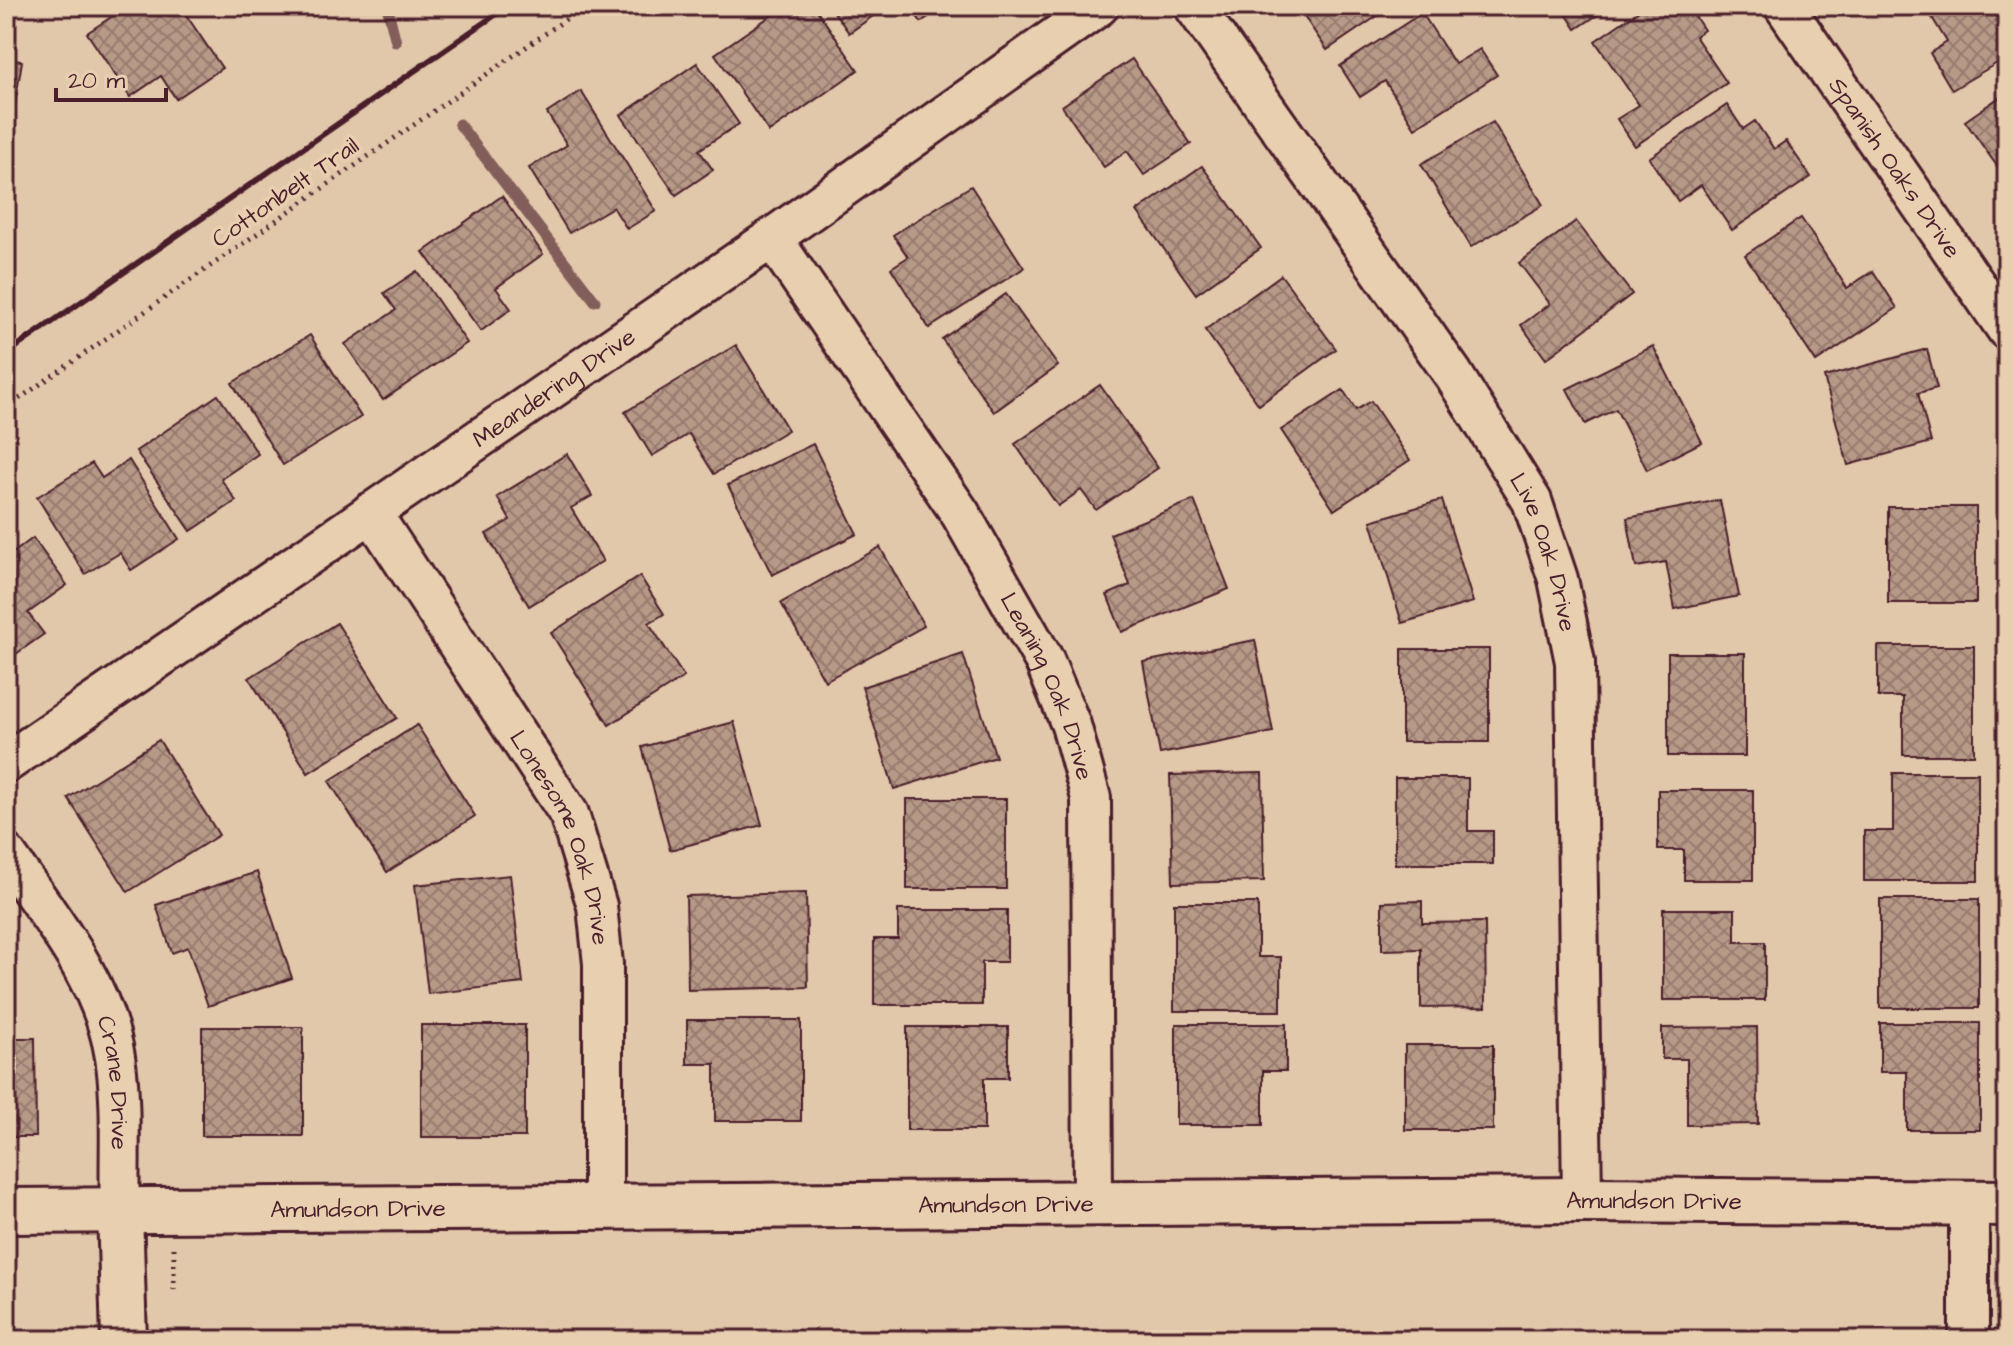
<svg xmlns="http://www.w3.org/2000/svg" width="2013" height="1346" viewBox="0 0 2013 1346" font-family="'Architects Daughter',sans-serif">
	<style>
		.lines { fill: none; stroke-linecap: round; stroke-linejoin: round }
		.stream { stroke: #825d5a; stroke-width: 11 }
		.building { fill: url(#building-cross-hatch); stroke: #4a1f2b; stroke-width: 2 }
		.street-casing { stroke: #4a1f2b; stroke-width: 44 }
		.secondary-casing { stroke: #4a1f2b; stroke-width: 50 }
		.path { stroke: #4a1f2b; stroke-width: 5; stroke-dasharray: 2 6; stroke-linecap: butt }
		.street { stroke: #e8cfb0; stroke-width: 38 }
		.secondary { stroke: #e8cfb0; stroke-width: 44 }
		.rail { stroke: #4a1f2b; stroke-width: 6 }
		.labels { text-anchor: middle; stroke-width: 7; stroke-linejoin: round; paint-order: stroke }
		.street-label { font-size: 24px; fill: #4a1f2b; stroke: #e8cfb0 }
	</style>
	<defs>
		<pattern id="building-cross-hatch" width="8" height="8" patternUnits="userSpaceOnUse" patternTransform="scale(2)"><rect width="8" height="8" fill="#b79987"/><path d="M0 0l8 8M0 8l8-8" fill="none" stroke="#977c6f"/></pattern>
	</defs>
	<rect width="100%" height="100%" fill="#e2c8ab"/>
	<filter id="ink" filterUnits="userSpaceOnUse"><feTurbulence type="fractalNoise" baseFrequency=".0125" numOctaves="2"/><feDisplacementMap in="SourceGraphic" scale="16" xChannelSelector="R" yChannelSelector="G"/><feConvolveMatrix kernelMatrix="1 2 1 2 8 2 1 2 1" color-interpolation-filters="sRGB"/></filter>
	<g filter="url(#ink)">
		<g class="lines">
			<g class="stream">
				<path d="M387,6L396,42"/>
				<path d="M459,124L595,301"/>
			</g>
		</g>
		<g class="building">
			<path d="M128,6H180L222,68L176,99L161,76L130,97L87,33Z"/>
			<path d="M785,6H814L858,70L769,132L715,54Z"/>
			<path d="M830,6H887L849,33Z"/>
			<path d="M910,6H944L921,22Z"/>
			<path d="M1297,6H1392L1327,50Z"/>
			<path d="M1561,6H1611L1576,29Z"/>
			<path d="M1646,6H1688L1704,30L1695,36L1727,83L1635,146L1617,119L1639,105L1595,41Z"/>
			<path d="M1925,6H2002L2007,14V57L1952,90L1930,53L1947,42Z"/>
			<path d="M1422,13L1455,64L1480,49L1497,75L1415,128L1385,81L1360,97L1340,66Z"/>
			<path d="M6,59L22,61L11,129L6,128Z"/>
			<path d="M1132,59L1191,144L1144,175L1127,151L1104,167L1062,106Z"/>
			<path d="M697,63L739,124L699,150L713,170L676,195L621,115Z"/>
			<path d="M581,91L656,211L627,229L613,207L569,233L529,168L567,145L547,113Z"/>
			<path d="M2007,92V180L1965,121Z"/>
			<path d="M1727,105L1743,129L1755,121L1774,149L1786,141L1811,177L1732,230L1701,185L1678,201L1649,158Z"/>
			<path d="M1493,122L1543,205L1471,247L1421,164Z"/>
			<path d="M1202,166L1261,248L1196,294L1137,211Z"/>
			<path d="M971,186L1024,268L929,328L891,268L908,257L893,235Z"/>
			<path d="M502,196L543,254L496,288L511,309L481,331L423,252Z"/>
			<path d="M1801,218L1847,288L1873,271L1897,308L1816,362L1745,255Z"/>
			<path d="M1576,221L1632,294L1546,359L1521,325L1550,304L1519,263Z"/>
			<path d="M417,271L467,343L383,400L345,344L396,310L384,293Z"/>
			<path d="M1281,275L1336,349L1259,405L1205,330Z"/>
			<path d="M1006,294L1058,366L994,412L942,339Z"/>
			<path d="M310,335L361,417L283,465L232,383Z"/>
			<path d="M736,345L788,430L714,474L689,434L652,456L625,412Z"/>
			<path d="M1653,346L1702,442L1647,470L1616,409L1585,424L1567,389Z"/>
			<path d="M1927,349L1937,388L1918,393L1931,442L1848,465L1824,377Z"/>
			<path d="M1100,385L1158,468L1096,510L1081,490L1058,506L1015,444Z"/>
			<path d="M1343,390L1356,410L1371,401L1410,460L1334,510L1281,430Z"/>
			<path d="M218,395L258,454L221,479L236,501L191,531L136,451Z"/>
			<path d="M813,444L857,534L772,575L728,485Z"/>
			<path d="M567,454L592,496L571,508L603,561L529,606L486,534L510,520L497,497Z"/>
			<path d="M129,460L179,539L131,570L120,553L85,574L37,497L92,463L102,478Z"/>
			<path d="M1194,500L1229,589L1122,632L1107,595L1130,585L1110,534Z"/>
			<path d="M1442,500L1473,602L1402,623L1371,521Z"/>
			<path d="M1720,500L1739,596L1675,609L1666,562L1636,567L1627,518Z"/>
			<rect x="1888" y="507" width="88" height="96"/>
			<path d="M33,538L67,585L28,613L44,634L6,661V551L9,556Z"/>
			<path d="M880,547L924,626L825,681L781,603Z"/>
			<path d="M640,576L664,614L649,623L684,677L609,725L551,633Z"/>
			<path d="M337,623L397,718L308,773L249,678Z"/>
			<path d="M1255,640L1273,732L1160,754L1143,662Z"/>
			<path d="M1878,646H1974V755H1903V697H1878Z"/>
			<rect x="1402" y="649" width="87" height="93"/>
			<rect x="1668" y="653" width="77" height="103"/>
			<path d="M963,654L996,757L894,789L862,687Z"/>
			<path d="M734,722L762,825L670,850L642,747Z"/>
			<path d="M417,725L475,816L387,872L329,781Z"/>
			<path d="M159,740L219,835L128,892L68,798Z"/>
			<path d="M1262,773L1264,881L1173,883L1170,775Z"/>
			<path d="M1893,773H1978V881H1864V831H1893Z"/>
			<path d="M1395,778H1468V831H1493V864H1395Z"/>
			<path d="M1658,790H1753V880H1684V850H1658Z"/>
			<rect x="907" y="799" width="99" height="90"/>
			<path d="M257,872L292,978L208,1006L188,947L172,953L156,905Z"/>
			<path d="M510,875L523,983L428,994L415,885Z"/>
			<path d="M806,893L808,987L688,990L686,896Z"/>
			<rect x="1880" y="899" width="99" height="109"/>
			<path d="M1422,901V923L1485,922L1486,1007L1421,1008V949L1382,950V902Z"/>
			<path d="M1174,903H1258V957H1281V1011H1174Z"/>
			<path d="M1663,909H1735V942H1765V1000H1663Z"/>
			<path d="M898,910H1007V962H982V1005H874V939H898Z"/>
			<path d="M687,1020H801V1121H715V1064H687Z"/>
			<path d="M1880,1023H1980V1130H1907V1072H1880Z"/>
			<path d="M1176,1024H1286V1071H1263V1125H1176Z"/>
			<rect x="421" y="1025" width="104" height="112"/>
			<rect x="202" y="1027" width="101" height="109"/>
			<path d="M907,1027H1008V1078H984V1130H907Z"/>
			<path d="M1757,1027L1758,1124L1687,1125V1059H1662V1028Z"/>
			<path d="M6,1038H35L36,1137H6Z"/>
			<rect x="1405" y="1045" width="88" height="85"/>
		</g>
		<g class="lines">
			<g class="street-casing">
				<g id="street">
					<path id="s1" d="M1194,6L1453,374L1532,501L1558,579L1575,662L1582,1200"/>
					<path id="s2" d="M1784,6L2007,330"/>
					<path id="s3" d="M772,238L960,513L1044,660L1071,725L1091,798L1093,1204"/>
					<path id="s4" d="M371,512L569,814L597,906L603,964V1207"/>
					<path id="s5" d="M6,763L772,238L1099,6"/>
					<path id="s6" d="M6,854C49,916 103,980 115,1057C123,1107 118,1160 120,1210"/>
					<path d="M1969,1340V1203"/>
				</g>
			</g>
			<g class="secondary-casing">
				<g id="secondary">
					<path d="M120,1210L124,1340"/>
					<path id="s7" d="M6,1211L1582,1200L2007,1203"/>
				</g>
			</g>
			<g class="path">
				<path d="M6,408L585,6"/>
				<path d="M174,1248V1295"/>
			</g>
			<use href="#street" class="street"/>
			<use href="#secondary" class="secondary"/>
			<path class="rail" d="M6,354L508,6"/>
		</g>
	</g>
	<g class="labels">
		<g class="street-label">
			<text dy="8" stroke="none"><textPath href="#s2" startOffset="196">Spanish Oaks Drive</textPath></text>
			<text transform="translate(285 192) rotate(-35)" y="8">Cottonbelt Trail</text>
			<text dy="8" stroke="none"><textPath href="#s5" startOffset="664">Meandering Drive</textPath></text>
			<text dy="8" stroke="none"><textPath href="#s1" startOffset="652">Live Oak Drive</textPath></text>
			<text dy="8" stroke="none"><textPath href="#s3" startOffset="528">Leaning Oak Drive</textPath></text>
			<text dy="8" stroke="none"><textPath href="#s4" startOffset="380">Lonesome Oak Drive</textPath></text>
			<text dy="8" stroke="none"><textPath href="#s6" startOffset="258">Crane Drive</textPath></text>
			<text dy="8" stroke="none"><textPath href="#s7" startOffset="1648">Amundson Drive</textPath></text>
			<text dy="8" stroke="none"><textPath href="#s7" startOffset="1000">Amundson Drive</textPath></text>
			<text dy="8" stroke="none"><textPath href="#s7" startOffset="352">Amundson Drive</textPath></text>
		</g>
	</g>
	<rect width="2013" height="1346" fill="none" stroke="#e8cfb0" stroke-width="32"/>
	<rect x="16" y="16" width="1981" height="1314" fill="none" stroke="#4a1f2b" stroke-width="3" filter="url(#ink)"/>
	<path d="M56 88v12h110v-12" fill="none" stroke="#4a1f2b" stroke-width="4"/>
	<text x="68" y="88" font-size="24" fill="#4a1f2b" stroke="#e8cfb0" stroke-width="6" paint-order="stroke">20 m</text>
</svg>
